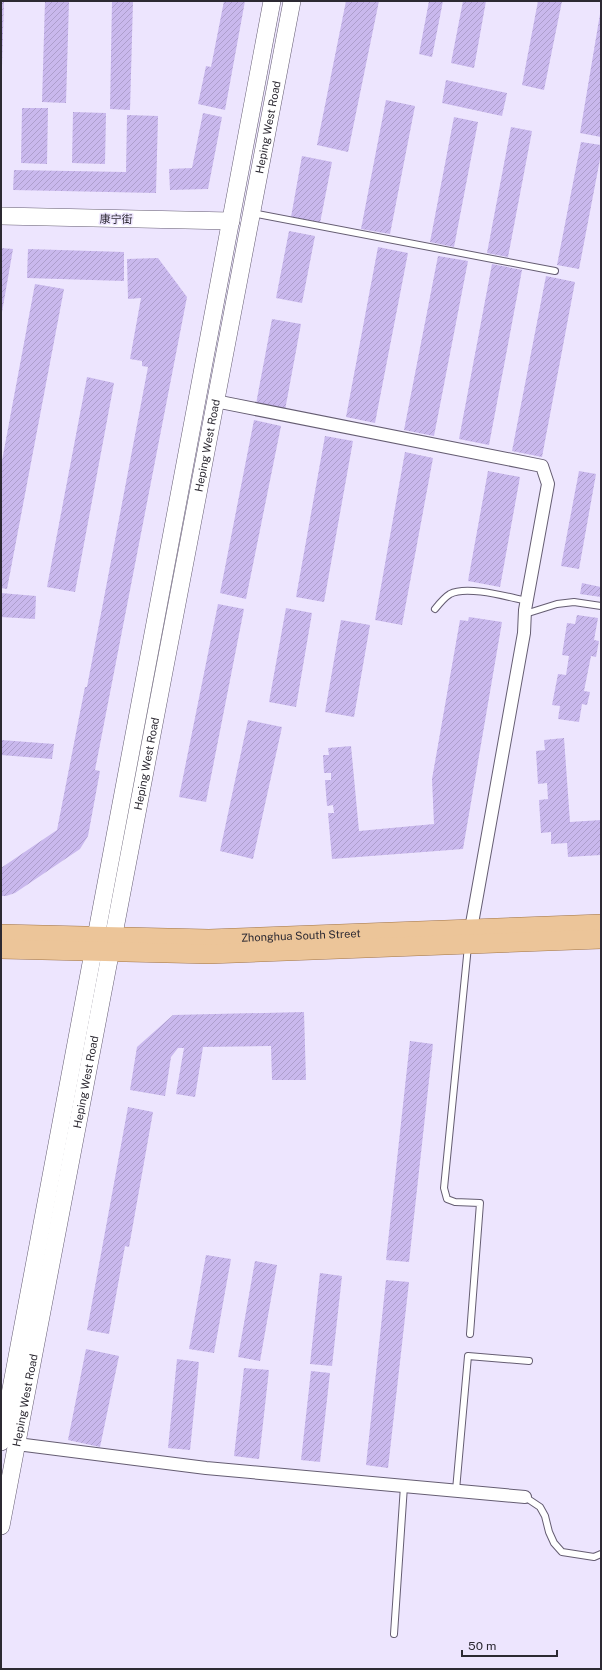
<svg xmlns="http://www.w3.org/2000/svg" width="602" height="1670" viewBox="0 0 602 1670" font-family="'Public Sans','Noto Sans SC',sans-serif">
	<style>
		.building { fill: url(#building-hatch) }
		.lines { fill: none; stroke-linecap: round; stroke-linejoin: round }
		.lane-casing { stroke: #655d72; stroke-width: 8 }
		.street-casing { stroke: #655d72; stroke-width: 14 }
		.secondary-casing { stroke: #655d72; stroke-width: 18 }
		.primary-casing { stroke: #a17549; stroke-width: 20 }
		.lane { stroke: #fff; stroke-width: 6 }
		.street { stroke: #fff; stroke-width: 12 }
		.secondary { stroke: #fff; stroke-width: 17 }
		.primary { stroke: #ecc599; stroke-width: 19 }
		.labels { text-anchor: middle; stroke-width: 3; stroke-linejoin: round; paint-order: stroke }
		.street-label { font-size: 11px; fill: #2c2932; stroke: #ede5fe }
	</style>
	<defs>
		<pattern id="building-hatch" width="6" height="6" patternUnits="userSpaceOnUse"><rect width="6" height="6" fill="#c9b8ed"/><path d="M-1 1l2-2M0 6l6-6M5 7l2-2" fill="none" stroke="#ad9ecc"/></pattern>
	</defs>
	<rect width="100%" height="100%" fill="#ede5fe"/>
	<g class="building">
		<path d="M1,1H4L2,67H1Z"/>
		<path d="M45,1H69L66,103L42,102Z"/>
		<path d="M112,1H133L130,110L110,109Z"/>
		<path d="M224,1H245L225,110L198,104L206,66L211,67Z"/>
		<path d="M346,1H379L348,152L317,145Z"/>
		<path d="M429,1H443L432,57L419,54Z"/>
		<path d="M463,1H486L474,68L451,63Z"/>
		<path d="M538,1H562L544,90L522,85Z"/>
		<path d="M600,14H601V137L580,133Z"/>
		<path d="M446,80L507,93L502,116L442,103Z"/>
		<path d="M386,100L415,106L390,234L361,229Z"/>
		<path d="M22,108H48L47,164L21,163Z"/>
		<path d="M73,112L106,113L105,164L72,163Z"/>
		<path d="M203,113L222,117L208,189L170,190L169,169L192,168Z"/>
		<path d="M127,115L158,116L156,193L13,190L14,170L126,172Z"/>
		<path d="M454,117L478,122L454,247L430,242Z"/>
		<path d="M511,127L532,131L508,257L487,253Z"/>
		<path d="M581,142L601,145V154L579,269L557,265Z"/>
		<path d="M302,156L332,162L320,223L291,217Z"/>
		<path d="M289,231L315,236L302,303L276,298Z"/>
		<path d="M378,247L408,253L375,423L346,417Z"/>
		<path d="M1,248L13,249L2,312H1Z"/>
		<path d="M28,249L124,252V281L27,278Z"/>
		<path d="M438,256L468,261L434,436L404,430Z"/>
		<path d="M158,258L187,297L95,770L100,771L88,836L80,849L15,893L6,896H1V868L57,830L85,687H87L148,367L142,366V361L130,359L141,298L128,299L127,259Z"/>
		<path d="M492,264L522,270L489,445L459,439Z"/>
		<path d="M546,276L575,282L542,457L512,451Z"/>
		<path d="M35,284L64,289L7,589L1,588V466Z"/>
		<path d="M272,319L301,324L285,410L256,404Z"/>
		<path d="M87,377L114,383L75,592L47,587Z"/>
		<path d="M254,420L281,426L246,599L220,593Z"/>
		<path d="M325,436L353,441L324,602L296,597Z"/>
		<path d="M405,452L433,458L402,625L375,620Z"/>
		<path d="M488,471L520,477L500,587L468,581Z"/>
		<path d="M579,471L596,474L579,569L561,566Z"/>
		<path d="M582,583L601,587V597L580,594Z"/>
		<path d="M1,593L36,596L35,619L1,617Z"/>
		<path d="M218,604L244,609L206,802L179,797Z"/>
		<path d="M286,608L312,613L296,707L269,702Z"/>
		<path d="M577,615L598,618L594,640L599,641L596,657L591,656L584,691L590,692L587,705L582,704L579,722L558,719L560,706L552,705L558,674L566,675L569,656L562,655L567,623L575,624Z"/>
		<path d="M469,617L502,622L463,849L332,859L328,813H334L333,805L327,806L325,780H331V773H324L323,755H329L328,748L351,746L359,831L434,824L432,779L460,620L468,621Z"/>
		<path d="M341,620L370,625L354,717L325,712Z"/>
		<path d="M248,720L282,727L253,859L220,851Z"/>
		<path d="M564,738L570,822L601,820V855L568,857L567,843L551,844V832L541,833L539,800L548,799L547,783L538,784L536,751L545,750L544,740Z"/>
		<path d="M1,740L54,744L52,759L1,755Z"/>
		<path d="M304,1012L306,1080H272L271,1046L203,1047L195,1097L176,1094L184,1048H178L171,1057L165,1096L130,1090L137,1047L173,1015Z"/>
		<path d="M410,1041L433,1044L409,1262L386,1260Z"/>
		<path d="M128,1107L153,1112L129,1247L125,1246L109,1334L87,1330Z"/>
		<path d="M206,1255L231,1259L214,1353L189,1349Z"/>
		<path d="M255,1261L277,1265L260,1361L238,1357Z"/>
		<path d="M320,1273L342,1276L332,1366L310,1364Z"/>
		<path d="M386,1280L409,1282L388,1468L366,1465Z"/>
		<path d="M86,1349L119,1356L100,1447L68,1440Z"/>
		<path d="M177,1359L199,1362L190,1450L168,1448Z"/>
		<path d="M244,1368L269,1370L259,1459L234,1456Z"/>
		<path d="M311,1371L330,1373L320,1462L301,1460Z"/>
	</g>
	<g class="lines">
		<g class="lane-casing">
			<g id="lane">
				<path d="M252,213L555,271"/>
				<path d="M435,609C439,604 445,597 450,594C467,585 508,597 527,601"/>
				<path d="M525,614L557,604L574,602L601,606"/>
				<path d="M468,946L444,1188L447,1199L455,1202L480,1203L470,1334"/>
				<path d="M456,1490L468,1356L529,1361"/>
				<path d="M525,1497L540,1507L545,1516L549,1532L554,1543L562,1552L594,1557L601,1554"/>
				<path d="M394,1634L404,1486"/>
			</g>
		</g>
		<g class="street-casing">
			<g id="street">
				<path d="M215,401L542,466L548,484L525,610L524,633L471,929"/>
				<path d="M17,1444L206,1468L525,1497"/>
			</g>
		</g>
		<g class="secondary-casing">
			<g id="secondary">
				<path d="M1,216L231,221"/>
				<path d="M1,1442L272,1"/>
				<path id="s1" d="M1,1526L292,1"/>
			</g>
		</g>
		<g class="primary-casing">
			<g id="primary">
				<path id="s2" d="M1,934L209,939L601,924"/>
				<path d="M1,949L209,954L601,939"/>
			</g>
		</g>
		<use href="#lane" class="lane"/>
		<use href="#street" class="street"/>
		<use href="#secondary" class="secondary"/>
		<use href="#primary" class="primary"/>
	</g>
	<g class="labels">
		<g class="street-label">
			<text dy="4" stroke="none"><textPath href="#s1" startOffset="1424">Heping West Road</textPath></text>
			<text transform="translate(116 219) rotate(1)" y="4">康宁街</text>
			<text dy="4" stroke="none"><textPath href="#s1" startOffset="1100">Heping West Road</textPath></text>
			<text dy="4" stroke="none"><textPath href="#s1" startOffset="776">Heping West Road</textPath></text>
			<text dy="4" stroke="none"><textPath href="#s2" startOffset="300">Zhonghua South Street</textPath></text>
			<text dy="4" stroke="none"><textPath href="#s1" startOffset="452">Heping West Road</textPath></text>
			<text dy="4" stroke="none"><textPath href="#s1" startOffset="128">Heping West Road</textPath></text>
		</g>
	</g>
	<rect width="602" height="1670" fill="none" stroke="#2c2932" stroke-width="4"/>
	<path d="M462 1650v6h95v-6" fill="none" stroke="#2c2932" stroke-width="2"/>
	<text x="468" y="1650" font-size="12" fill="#2c2932" stroke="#ede5fe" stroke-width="3" paint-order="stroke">50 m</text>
</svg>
